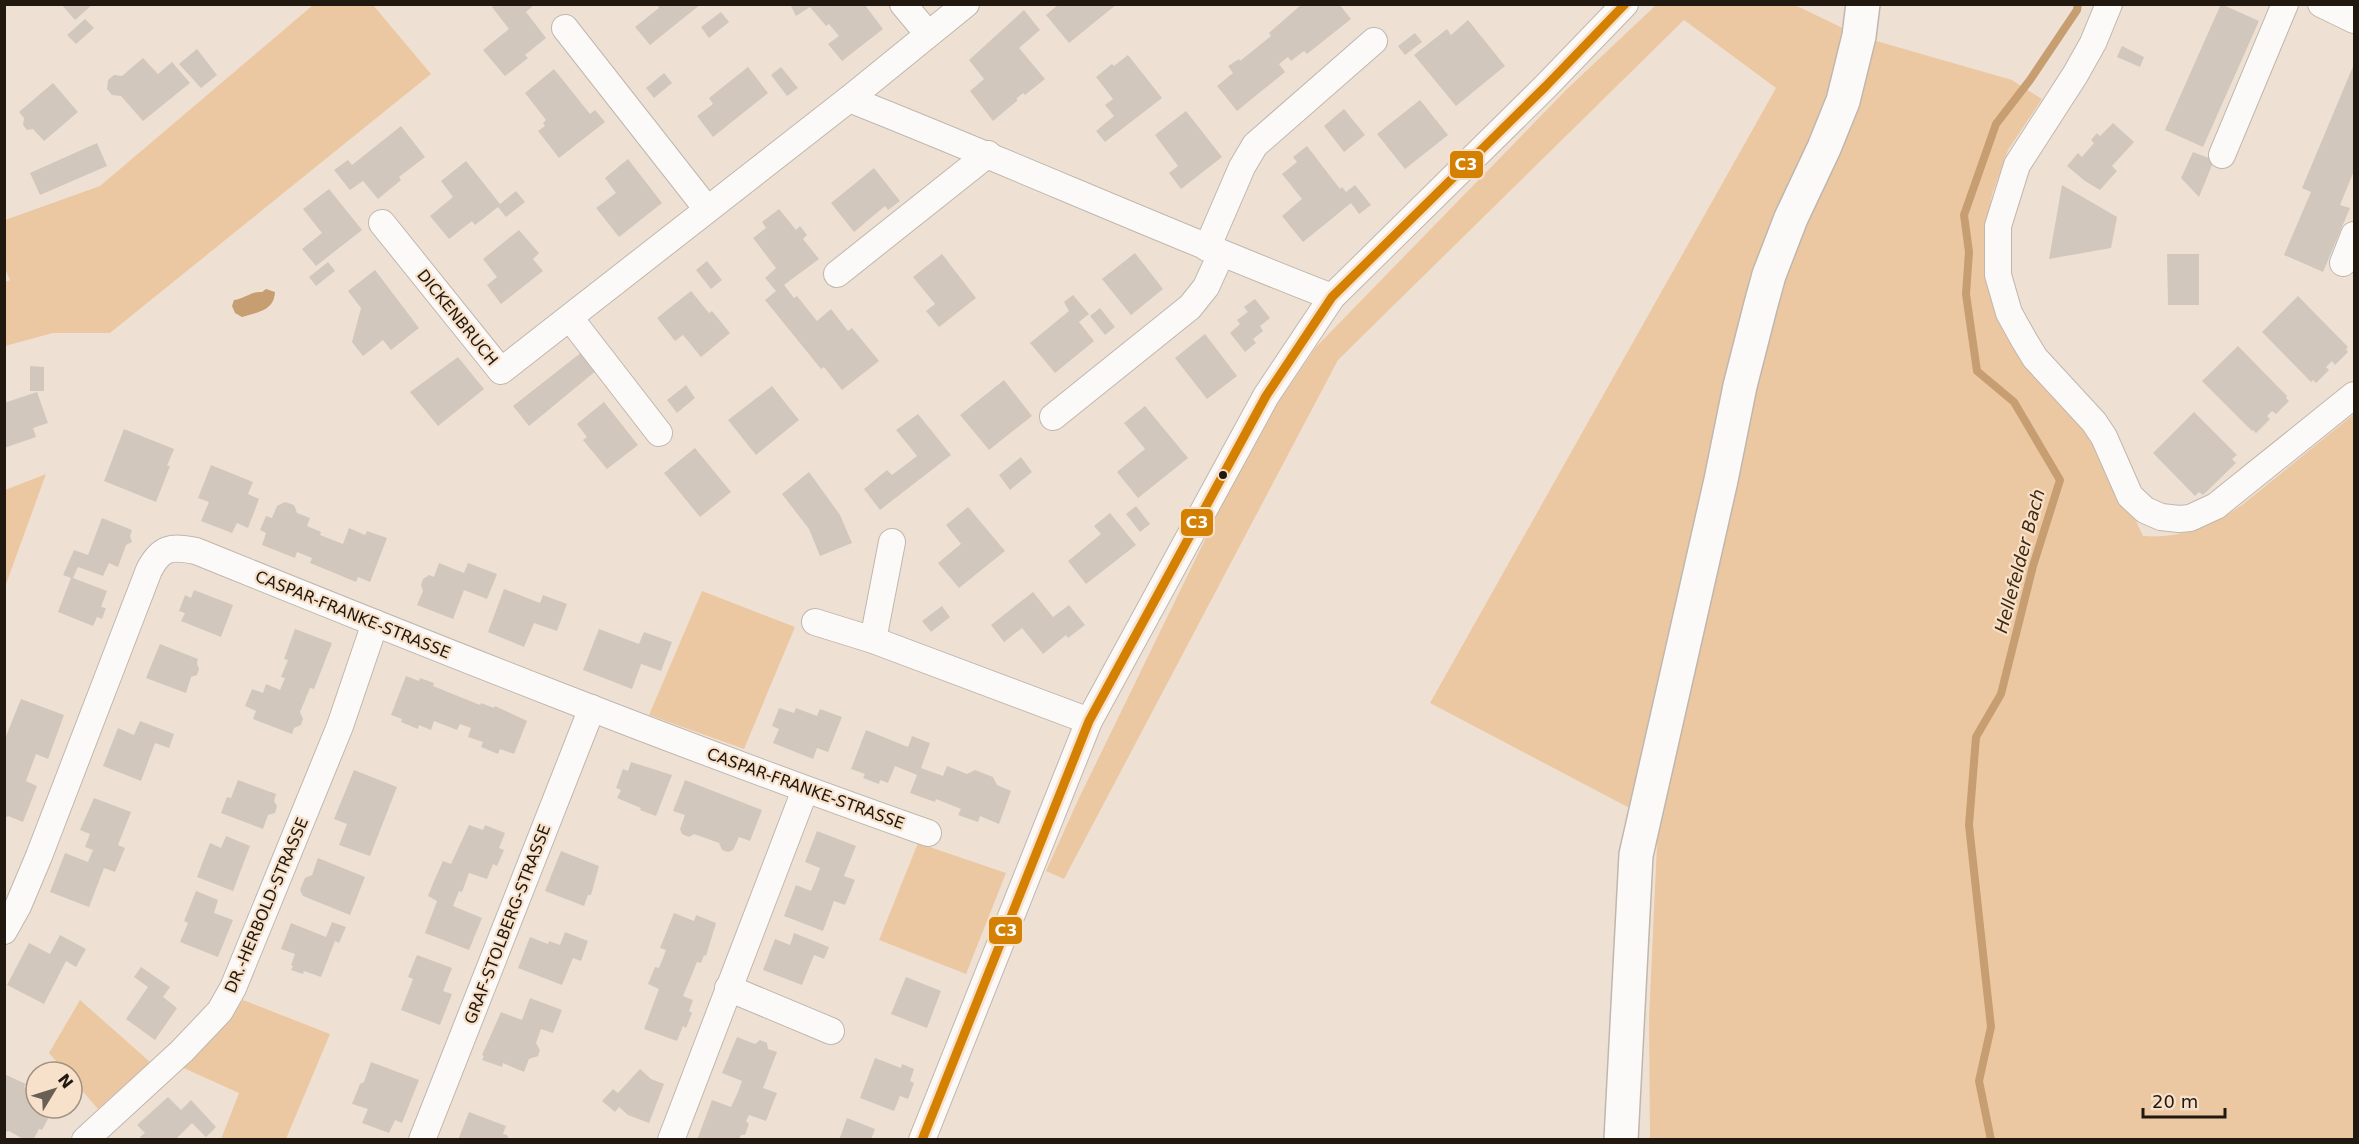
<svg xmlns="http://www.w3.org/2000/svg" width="2359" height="1144" viewBox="0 0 2359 1144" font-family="'DejaVu Sans',sans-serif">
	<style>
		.green { fill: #ecc8a2 }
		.water { fill: #c79e71 }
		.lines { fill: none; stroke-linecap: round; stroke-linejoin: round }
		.stream { stroke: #c79e71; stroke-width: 8 }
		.building { fill: #d1c7bc }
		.street-casing { stroke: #c0b7ac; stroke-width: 28 }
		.secondary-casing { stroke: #c0b7ac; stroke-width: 36 }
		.street { stroke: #fcfaf9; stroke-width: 26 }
		.secondary { stroke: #fcfaf9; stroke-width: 33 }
		.bus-1-casing { stroke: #f8e1ca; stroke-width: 14 }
		.bus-1 { stroke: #d48103; stroke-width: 9 }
		.bus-dot { fill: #211910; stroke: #f8e1ca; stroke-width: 2 }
		.labels { text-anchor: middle; stroke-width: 4.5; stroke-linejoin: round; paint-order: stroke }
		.street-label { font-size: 16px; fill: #211910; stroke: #f8e1ca }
		.water-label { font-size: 18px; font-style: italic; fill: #3f290f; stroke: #f8e1ca }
		.line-badge { stroke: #f8e1ca; stroke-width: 2 }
		.badge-label { font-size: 16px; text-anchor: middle; font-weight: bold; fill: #fff }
	</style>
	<rect width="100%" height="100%" fill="#eee1d4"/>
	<g class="green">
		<path d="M313,5H373L431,74L110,333H53L5,346V282L10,280L5,269V220L100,186Z"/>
		<path d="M1656,5H1795L1859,36L2012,80L2042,99L2008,150L1992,195L1986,227L1988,271L1996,316L2027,366L2097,438L2143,536C2180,539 2211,526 2242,505L2354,414V1139H1650L1649,1018L1658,823L1430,703L1776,88L1684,20L1338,360L1064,879L1046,871L1079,798L1233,482L1273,410L1316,347L1567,89Z"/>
		<path d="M46,474L5,587V490Z"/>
		<path d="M702,591L795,627L744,749L649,715Z"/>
		<path d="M918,843L1006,873L966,974L879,940Z"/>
		<path d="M80,1000L150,1062L98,1109L72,1079V1072H66L49,1053Z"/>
		<path d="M243,1000L330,1034L286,1139H221L239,1093L179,1066L230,1019Z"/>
	</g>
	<path class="water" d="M266,289L275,292C274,311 258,312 242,317L235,313L232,306L234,300C245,299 251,291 262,292Z"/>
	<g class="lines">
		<path class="stream" d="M1991,1140L1979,1081L1991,1027L1969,825L1976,737L2001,694L2033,566L2060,480L2014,402L1977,371L1966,294L1969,252L1964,215L1996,124L2030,80L2077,10L2078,4"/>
	</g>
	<g class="building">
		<path d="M61,4H93L75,20Z"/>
		<path d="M496,4H535L526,12L546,38L525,55L528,58L505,76L483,50L509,29L492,7Z"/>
		<path d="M657,4H701L650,45L635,27L659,8Z"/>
		<path d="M790,4H864L883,29L842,61L828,44L839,36L829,24L826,26L810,7L796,16Z"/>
		<path d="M1059,4H1117L1069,43L1046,15Z"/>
		<path d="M1302,4H1339L1351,19L1307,54L1304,51L1291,61L1288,57L1279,64L1285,72L1237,111L1217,86L1233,73L1228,66L1239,59L1240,61L1271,36L1269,33Z"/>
		<path d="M2221,4L2259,21L2203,147L2165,130Z"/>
		<path d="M1024,10L1040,30L1019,48L1045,79L1025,95L1023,93L1016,99L1018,100L993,121L970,91L984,79L969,60Z"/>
		<path d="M721,12L729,22L709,38L701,27Z"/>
		<path d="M85,19L94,28L76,44L67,35Z"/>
		<path d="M1468,20L1505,66L1456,106L1414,55L1447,29L1451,35Z"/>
		<path d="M1415,33L1422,42L1405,55L1398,46Z"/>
		<path d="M2122,46L2144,57L2140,67L2117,57Z"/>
		<path d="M197,49L217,75L201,88L179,64Z"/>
		<path d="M1128,55L1162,98L1105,142L1096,131L1114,116L1105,105L1113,99L1096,77L1112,64L1114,66Z"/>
		<path d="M143,58L158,74L172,62L190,83L143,121L121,96L112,95L107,89L108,80L114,75L122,76Z"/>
		<path d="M2354,64V171L2340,205L2350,208L2323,272L2284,255L2311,192L2302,188Z"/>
		<path d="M748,67L768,93L713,137L697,116L713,104L709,98Z"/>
		<path d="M781,67L798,88L787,96L771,75Z"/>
		<path d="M554,69L590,114L595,110L605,122L559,158L538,131L545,126L543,123L546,120L525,93Z"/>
		<path d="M664,73L672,83L654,98L646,88Z"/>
		<path d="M53,83L78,112L44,141L33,129L27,130L23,125L24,118L19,112Z"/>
		<path d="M1420,100L1448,135L1405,169L1377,134Z"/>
		<path d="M1344,109L1365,135L1344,152L1324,126Z"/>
		<path d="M1186,111L1222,157L1181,189L1169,173L1178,166L1155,135Z"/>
		<path d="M2113,123L2134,142L2112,166L2117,171L2100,190L2085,181L2067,166L2078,153L2082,157L2094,143L2091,140L2097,133L2100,136Z"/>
		<path d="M401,126L425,157L399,177L401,180L378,199L363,181L350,190L334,170L348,160L352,165Z"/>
		<path d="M97,143L107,166L40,195L30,173Z"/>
		<path d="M1307,146L1340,189L1342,187L1346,192L1355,185L1371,205L1359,214L1351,203L1303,242L1282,216L1302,199L1282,174L1297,162L1293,157Z"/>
		<path d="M2193,152L2214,160L2199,197L2181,178Z"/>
		<path d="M628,159L662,203L619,237L596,208L616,193L605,178Z"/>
		<path d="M466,161L500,204L516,191L525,202L506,217L498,207L475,225L472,221L449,239L430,216L453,197L441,181Z"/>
		<path d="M874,168L900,201L888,210L885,206L854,232L831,203Z"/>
		<path d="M2062,185L2117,217L2111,248L2049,259Z"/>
		<path d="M329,189L362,230L316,266L302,249L322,233L303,209Z"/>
		<path d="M779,209L796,230L800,226L807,235L803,239L819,259L784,285L794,298L797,296L817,321L831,309L848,331L852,328L879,361L842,390L824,367L821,369L765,300L776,291L765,278L776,268L753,238L766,228L762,222Z"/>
		<path d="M519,230L539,253L533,259L543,271L501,304L487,285L497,277L483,259Z"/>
		<path d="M1135,253L1163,289L1131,315L1102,279Z"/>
		<path d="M942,254L976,298L939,327L926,311L935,304L913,277Z"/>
		<path d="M2167,254H2199V305H2168Z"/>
		<path d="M707,261L722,280L711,289L696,270Z"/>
		<path d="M328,262L335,271L316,286L309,277Z"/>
		<path d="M375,270L419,328L391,350L383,340L363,356L352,342L361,308L348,291Z"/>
		<path d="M691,291L709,313L712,311L730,333L701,357L683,335L675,341L657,318Z"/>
		<path d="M1073,295L1089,314L1079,322L1094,341L1055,373L1030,343L1069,311L1064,302Z"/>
		<path d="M2298,296L2348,347L2346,349L2348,352L2335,365L2332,361L2326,367L2329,370L2316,383L2313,380L2311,382L2262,332Z"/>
		<path d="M1255,299L1270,318L1260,326L1263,331L1253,339L1256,343L1245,352L1230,333L1240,324L1237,320L1248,312L1244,307Z"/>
		<path d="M1100,308L1115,327L1105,335L1090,316Z"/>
		<path d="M1205,334L1237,376L1207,399L1175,358Z"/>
		<path d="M2238,346L2287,396L2286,398L2289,401L2276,414L2272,411L2267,416L2270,419L2256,433L2253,430L2252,431L2202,381Z"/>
		<path d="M582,352L597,370L529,426L513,406Z"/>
		<path d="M458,357L484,389L438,426L410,392Z"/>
		<path d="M30,366L44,367V391H30Z"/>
		<path d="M1004,380L1032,416L989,450L960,415Z"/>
		<path d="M686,385L695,398L677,413L667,400Z"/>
		<path d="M772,386L799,420L756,455L728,420Z"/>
		<path d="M37,392L48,423L33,428L36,437L4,448V403Z"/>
		<path d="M604,402L638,445L607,469L583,440L587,437L577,424Z"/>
		<path d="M1145,406L1188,458L1138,498L1117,472L1145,449L1124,423Z"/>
		<path d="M2194,412L2237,455L2232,459L2236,463L2203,495L2199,492L2195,496L2153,453Z"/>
		<path d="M918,414L951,455L880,510L864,489L887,470L892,475L917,456L896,430Z"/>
		<path d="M124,429L174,449L167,466H170L156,502L104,481Z"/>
		<path d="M695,448L731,492L700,517L664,473Z"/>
		<path d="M1021,457L1032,472L1010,490L999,475Z"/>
		<path d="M211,465L253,482L248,494L259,499L248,528L237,523L232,533L201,521L209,502L198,498Z"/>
		<path d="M809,472L840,515L852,543L820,556L809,529L782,494Z"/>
		<path d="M285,502L294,505L297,513L310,518L307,526L321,532L320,535L343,544L349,528L365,535L367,531L387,538L370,582L358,577L356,582L332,572L310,563L312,558L297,552L295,558L262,545L266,533L260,530L266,516L272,518L277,506Z"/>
		<path d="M1136,506L1150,524L1140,532L1126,514Z"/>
		<path d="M968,507L1005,551L959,588L938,563L961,544L946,525Z"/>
		<path d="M1110,513L1136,545L1086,584L1068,561L1101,534L1094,526Z"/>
		<path d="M102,518L132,530L130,536L132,542L126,545L118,567L109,563L103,576L78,567L73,578L107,591L101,607L106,608L102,619L97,617L93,626L58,612L71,578L63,575L74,550L88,555Z"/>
		<path d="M439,563L464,573L468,563L497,574L487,599L464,590L453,619L417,605L423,591L421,585L423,579L429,575L434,577Z"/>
		<path d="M504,589L540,603L543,595L567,604L557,631L534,623L524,647L488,632Z"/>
		<path d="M194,590L233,605L221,637L181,621L185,613L179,611L185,595L191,598Z"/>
		<path d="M1033,592L1053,617L1069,605L1085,625L1068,638L1066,635L1043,654L1022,628L1004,642L991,625Z"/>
		<path d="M942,606L950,617L931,632L922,621Z"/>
		<path d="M295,629L332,643L314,689L310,688L300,712L303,719L301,725L294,728L292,734L253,719L256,711L245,706L252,689L263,693L266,684L280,690L285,678L281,677L288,660L284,659Z"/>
		<path d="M599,629L639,644L644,632L672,642L661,671L641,664L632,689L583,670Z"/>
		<path d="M160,644L198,659L197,663L199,669L197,675L191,677L186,693L146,678Z"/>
		<path d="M406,676L419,681L420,678L434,683L433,686L480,705L481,703L494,708L495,706L527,721L514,754L500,749L498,754L481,747L483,742L468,737L471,728L460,724L457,730L434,721L431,730L419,725L418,729L401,722L402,719L391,715Z"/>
		<path d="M21,699L64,715L48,759L36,754L30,770L26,781L37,786L23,822L8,816L4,819V741Z"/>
		<path d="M779,708L794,713L796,708L817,716L820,709L842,717L828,752L817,748L813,759L773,743L779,729L772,726Z"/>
		<path d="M140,721L174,734L169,748L155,743L141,781L103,766L118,728L134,735Z"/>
		<path d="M866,730L908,747L912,736L930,743L921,768L943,776L947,766L967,774L975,770L993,777L997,785L1011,791L999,824L980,816L978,822L958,815L961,809L936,799L935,802L910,793L917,775L895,766L888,783L880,780L879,784L863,778L865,774L851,769Z"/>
		<path d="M631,762L672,775L656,816L640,810L641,808L617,798L621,790L616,788L623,769L628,771Z"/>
		<path d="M354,770L397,787L370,856L339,845L347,824L334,819Z"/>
		<path d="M238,780L276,794L274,801L277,806L275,813L268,815L263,829L221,813L227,797L231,798Z"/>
		<path d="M685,780L762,810L750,841L739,837L733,850L728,852L722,850L719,843L694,834L689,837L682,834L680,829L685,815L673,811Z"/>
		<path d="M94,798L131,812L118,845L125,848L115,872L104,868L89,907L50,892L65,853L88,862L93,850L85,847L90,834L80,830Z"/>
		<path d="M469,825L483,830L485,825L505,833L499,848L504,850L497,866L493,864L487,879L469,873L462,892L459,891L453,906L482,918L469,950L425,933L437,901L428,896L434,881L443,861L451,864Z"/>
		<path d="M817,831L856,846L844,876L855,880L845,905L834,901L823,931L784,916L796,885L811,891L816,879L820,868L805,862Z"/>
		<path d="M226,836L250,846L233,891L197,877L210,843L221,848Z"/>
		<path d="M561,851L599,866L591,895H588L584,906L545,891Z"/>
		<path d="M318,858L365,877L350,915L303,896L300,890L305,878L312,875Z"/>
		<path d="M196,891L218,900L214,913L233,920L218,957L180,942L188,923L184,921Z"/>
		<path d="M674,913L694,921L696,915L716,923L706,956L704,955L701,963L697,962L683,996L693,1000L689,1011L692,1013L686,1028L683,1026L677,1041L644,1029L659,989L648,984L655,967L659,968L666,950L660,948Z"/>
		<path d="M332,922L346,927L339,943L335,941L321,977L304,971L303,974L291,970L293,966L291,965L295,954L281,949L291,923L326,937Z"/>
		<path d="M565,932L588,941L581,961L573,958L562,985L518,968L530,937L548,944L549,941L560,945Z"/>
		<path d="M794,933L829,947L824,959L814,955L802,985L763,970L775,939L790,945Z"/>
		<path d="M60,935L86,949L76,967L66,961L44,1004L7,985L29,943L50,954Z"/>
		<path d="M417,955L452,968L443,991L452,994L440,1025L401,1010L413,979L408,977Z"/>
		<path d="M141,967L170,987L163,997L177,1008L155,1040L126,1019L148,987L134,977Z"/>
		<path d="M906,977L941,991L927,1028L891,1014Z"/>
		<path d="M530,998L562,1010L553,1033L541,1029L536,1043L540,1050L538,1056L529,1059L524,1072L503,1063L502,1067L482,1060L484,1056L482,1055L501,1012L522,1020Z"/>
		<path d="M737,1037L755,1044L760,1040L767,1043L768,1049L777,1052L763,1088L777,1093L766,1121L749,1115L746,1121L749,1124L745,1135H741L739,1140H697L712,1100L731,1107L738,1092L742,1081L722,1073Z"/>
		<path d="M875,1058L901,1068L902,1064L914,1069L910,1081L914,1083L908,1099L900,1096L894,1111L860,1098Z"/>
		<path d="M371,1062L419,1080L402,1123L395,1120L389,1133L362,1123L368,1109L352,1104L360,1084L364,1082Z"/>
		<path d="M640,1069L651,1079L664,1084L649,1123L628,1115L619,1107L615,1112L602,1101L613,1089L618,1093Z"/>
		<path d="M4,1074L26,1084L24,1087L36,1093V1108H49L46,1115L49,1117L42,1130L39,1129L33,1140H25L9,1131L4,1132Z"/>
		<path d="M168,1097L181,1110L191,1100L216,1127L206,1137L192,1123L175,1140H142L140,1137L145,1133L137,1125Z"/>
		<path d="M469,1112L506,1126L503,1134L507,1135L509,1140H458Z"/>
		<path d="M847,1118L875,1129L871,1140H839Z"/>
	</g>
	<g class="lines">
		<g class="street-casing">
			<g id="street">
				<path d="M903,4L928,34"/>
				<path d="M2109,4L2093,43L2075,75L2017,165L1998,226V275L2009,313L2024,340L2035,358L2094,422L2104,437L2130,496L2145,510L2161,517L2179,519L2190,518L2216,506L2354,395"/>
				<path d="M2321,4L2354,20"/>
				<path d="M565,28L707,209"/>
				<path d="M849,99L966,4"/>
				<path d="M2222,155L2285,4"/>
				<path d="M382,223L501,371L849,99C1011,163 1169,234 1332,297"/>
				<path d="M1207,248L1242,167L1255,145L1374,41"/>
				<path d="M2343,263L2354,235"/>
				<path d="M837,274L988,154"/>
				<path d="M570,318L659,433"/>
				<path d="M1053,417L1190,307L1206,287L1221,254"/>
				<path d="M815,622L873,640L1089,721"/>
				<path d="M873,640L892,542"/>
				<path d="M4,931L18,906L39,856L149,570C161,547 171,546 196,551C438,649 681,746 928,833"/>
				<path d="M728,988L831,1031"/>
				<path d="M85,1140L182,1051L220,1011L233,988L340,726L375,623"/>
				<path d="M422,1140L592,708"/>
				<path d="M671,1140L805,790"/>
				<path d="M922,1140L1089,721L1266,396L1332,297L1546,86L1625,4"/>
			</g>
		</g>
		<g class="secondary-casing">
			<path id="secondary" d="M1621,1140L1636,855L1721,480L1740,386L1761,304L1769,275L1791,218L1824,148L1843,101L1859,36L1863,4"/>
		</g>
		<use href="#street" class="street"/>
		<use href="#secondary" class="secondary"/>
		<g class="bus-1-casing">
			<path id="bus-1" d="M922,1140L1089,721L1266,396L1332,297L1546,86L1625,4"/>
		</g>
		<use href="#bus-1" class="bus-1"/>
	</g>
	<circle class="bus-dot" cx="1223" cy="475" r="5"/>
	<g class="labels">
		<g class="street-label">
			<text transform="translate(458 317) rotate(51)" y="6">DICKENBRUCH</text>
			<text transform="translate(353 614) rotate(22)" y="6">CASPAR-FRANKE-STRASSE</text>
			<text transform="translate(806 788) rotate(20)" y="6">CASPAR-FRANKE-STRASSE</text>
			<text transform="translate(266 905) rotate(-67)" y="6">DR.-HERBOLD-STRASSE</text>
			<text transform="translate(507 924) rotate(-69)" y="6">GRAF-STOLBERG-STRASSE</text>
		</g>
		<g class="water-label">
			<text transform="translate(2020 561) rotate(-75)" y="6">Hellefelder Bach</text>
		</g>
	</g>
	<g class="line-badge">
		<rect x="1449" y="150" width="35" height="29" rx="6" fill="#d48103"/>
		<rect x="1180" y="508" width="34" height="29" rx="6" fill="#d48103"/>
		<rect x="988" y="916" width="35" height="29" rx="6" fill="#d48103"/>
	</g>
	<g class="badge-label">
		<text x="1466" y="170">C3</text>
		<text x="1197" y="528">C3</text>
		<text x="1006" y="936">C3</text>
	</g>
	<rect width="2359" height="1144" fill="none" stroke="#211910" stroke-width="12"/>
	<g transform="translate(54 1090) rotate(52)"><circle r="28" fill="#f8e1ca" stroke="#a29180" stroke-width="1.5"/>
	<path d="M0-4.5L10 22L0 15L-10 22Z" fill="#695f55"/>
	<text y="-9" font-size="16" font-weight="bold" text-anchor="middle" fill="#211910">N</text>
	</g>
	<path d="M2143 1108v9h82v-9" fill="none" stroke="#211910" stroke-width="3"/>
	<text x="2152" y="1108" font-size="18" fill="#211910" stroke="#f8e1ca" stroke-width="4.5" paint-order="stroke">20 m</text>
</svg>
